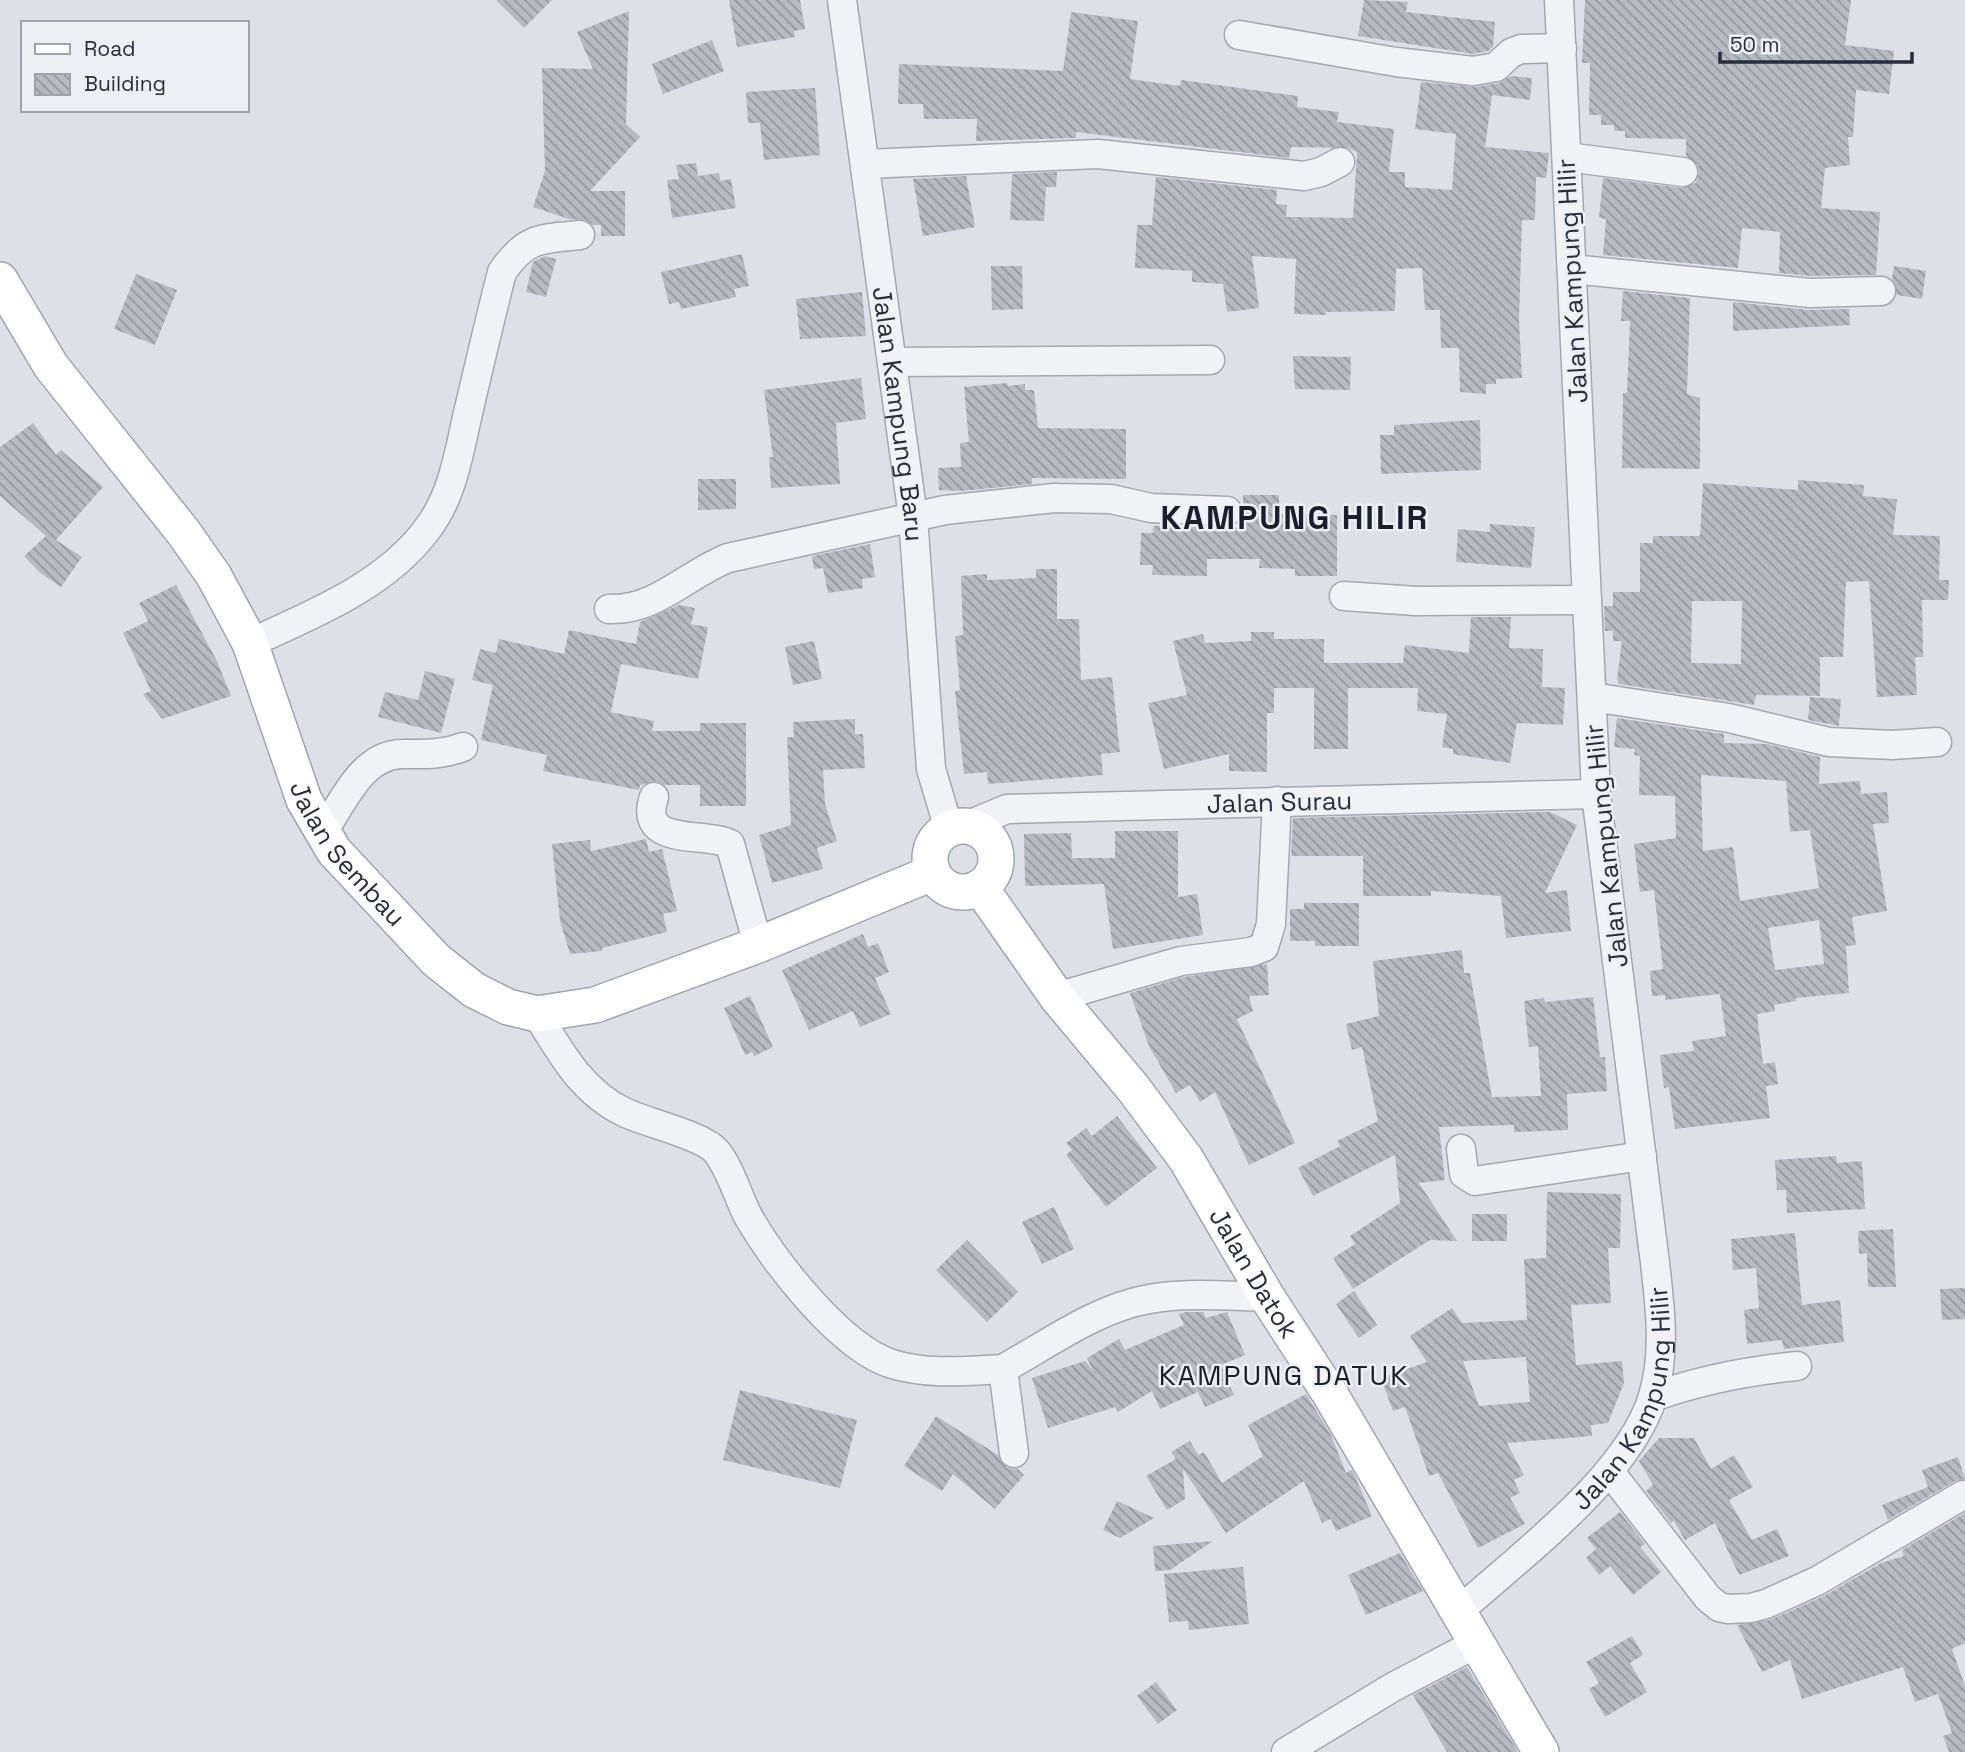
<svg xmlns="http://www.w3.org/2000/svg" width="1965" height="1752" viewBox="0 0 1965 1752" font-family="'Space Grotesk',sans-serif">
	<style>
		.building { fill: url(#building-back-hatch); fill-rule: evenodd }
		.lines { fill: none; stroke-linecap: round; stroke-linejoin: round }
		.minor-casing { stroke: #a3a8b1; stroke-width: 31 }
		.major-casing { stroke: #9da5b2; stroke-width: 38 }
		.minor { stroke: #f0f2f5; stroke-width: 28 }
		.major { stroke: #fff; stroke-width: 35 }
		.labels { text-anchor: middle; stroke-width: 5; stroke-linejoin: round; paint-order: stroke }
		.street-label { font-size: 26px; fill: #272e3d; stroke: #ecf0f4 }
		.neighbourhood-label { font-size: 28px; letter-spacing: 2px; fill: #19202d; stroke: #ecf0f4 }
		.district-label { font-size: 33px; font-weight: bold; letter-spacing: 2px; fill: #19202d; stroke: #ecf0f4 }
	</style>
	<defs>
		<pattern id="building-back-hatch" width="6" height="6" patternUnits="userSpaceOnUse" patternTransform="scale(1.75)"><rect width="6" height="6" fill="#b5bac3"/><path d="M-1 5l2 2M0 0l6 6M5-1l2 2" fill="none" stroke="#9398a0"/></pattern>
	</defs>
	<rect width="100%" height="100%" fill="#dde1e7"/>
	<g class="building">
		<path d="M496,0H552L524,28Z"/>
		<path d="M729,0H800L805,29L794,31L795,37L737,47Z"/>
		<path d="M1364,0L1408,2L1406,12L1495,22L1493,47L1488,51L1473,54L1358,36Z"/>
		<path d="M1585,0H1851L1845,45L1894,51L1889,94L1856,90L1853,137H1848L1850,165L1825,168L1821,208L1880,212L1876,275L1811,276L1779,273L1780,232L1742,228L1738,268L1603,255L1606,219L1599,218L1603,178L1682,188L1696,183L1699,173L1698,165L1686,156V139L1625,138V131H1614V125H1601V115H1589L1590,63H1582Z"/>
		<path d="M629,11L626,124L640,137L590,191H625V236H601V225H593L586,220L569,219L533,207L545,171L542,68L593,69L577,32Z"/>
		<path d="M1071,12L1138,21L1130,79L1180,86L1181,80L1298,96L1297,107L1339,112L1337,122L1394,129L1389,172H1405V187L1452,190L1456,134L1415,129L1421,82L1475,87L1499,83L1511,76L1532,78L1530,100L1492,95L1485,147L1549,153L1546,178L1536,177L1535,220H1522L1519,319L1522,378L1496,379V384H1486V394L1460,392L1459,348H1441L1440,310H1425L1422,268L1396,269L1395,311L1326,312V315L1294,314L1296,259L1252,256L1259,308L1227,312L1223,284L1192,282V271L1135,268L1137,225H1152L1156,177L1277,190L1276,204L1287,205L1286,217L1353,218L1357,152L1348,148L1291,147L1289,158L1076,132V138L976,141L977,119H924L923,104H898L899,64L1063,71Z"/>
		<path d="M712,40L724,71L663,94L652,64Z"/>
		<path d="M815,88L820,155L764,160L760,123H748L746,92Z"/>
		<path d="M696,163L698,176L719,173L720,181L731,179L736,208L672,218L667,180L679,179L676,165Z"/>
		<path d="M1057,172L1056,187H1046L1044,221L1010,220L1012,174Z"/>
		<path d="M966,176L975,227L923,236L913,179Z"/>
		<path d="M742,254L749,286L734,289L736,297L681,309L679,302L669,304L661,272Z"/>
		<path d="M545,256L556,259L546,297L526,292L533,262Z"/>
		<path d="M991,266H1022L1023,309L992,310Z"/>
		<path d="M1894,266L1926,271L1922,299L1897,295L1892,279Z"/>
		<path d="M136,274L177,290L155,345L114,329Z"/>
		<path d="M1623,291L1690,298L1687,394L1700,398V469L1622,468L1623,393H1627L1630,321H1621Z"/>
		<path d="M862,292L866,336L800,339L796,299Z"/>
		<path d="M1733,302L1809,310L1849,309L1850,325L1733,331Z"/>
		<path d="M1293,356L1351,357L1350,390L1295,389Z"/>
		<path d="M861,378L866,419L836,423L840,484L771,488L769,457H773L764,390Z"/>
		<path d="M1007,383L1008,386L1025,384V390H1034L1038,428L1126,429V479L1032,478V484L961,491L939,490L938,468L961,467L960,443L969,442L964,387Z"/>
		<path d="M1480,420L1481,470L1381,474L1380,435H1394V425Z"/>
		<path d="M33,423L56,455L61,450L103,487L56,540L82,557L61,587L39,572L24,556L46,536L0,496V447Z"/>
		<path d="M698,479H736V509L698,510Z"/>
		<path d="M1798,480L1864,485L1863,496L1897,499L1893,535L1940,536L1939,580H1949L1948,600H1922L1923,657H1915L1917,695L1877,697L1869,581L1846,582L1843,657H1820V696L1756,695L1754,705L1619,684L1617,679L1622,641H1613V631H1605L1604,606H1613V592H1640V543H1653V536H1700L1703,483L1798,490ZM1692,601H1742L1741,664L1691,663Z"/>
		<path d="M1243,495H1279V514L1337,515V576H1295V569L1259,568L1260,559H1207V576L1152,575L1153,565H1140L1141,533H1153V526L1243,528Z"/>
		<path d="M1490,524L1535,527L1531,568L1456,562L1458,529L1490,532Z"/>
		<path d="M870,544L875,577L862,579L863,588L828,593L823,568L814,569L812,556Z"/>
		<path d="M1036,569H1057V619H1079L1081,680L1112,677L1120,752L1101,754L1103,775L988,784L987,772L964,774L955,691L960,690L955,636L963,635L961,576L987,574V580L1036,578Z"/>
		<path d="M176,585L217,661L231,696L162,719L143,694L151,691L123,633L148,621L139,603Z"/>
		<path d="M679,605L695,608L691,624L708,627L698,679L621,664L611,712L654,721L652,731H700V723H746V806H700V785H665L656,781L640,785L639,790L543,771L547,755L481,740L493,685L472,680L480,649L496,653L499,639L564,654L569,630L636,644L640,622Z"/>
		<path d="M1471,617H1511L1509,648L1543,649L1542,687L1565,688L1563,725L1517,723L1510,763L1453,754V749L1442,747L1447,714L1417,711L1418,688H1348V749H1314V688H1274V713H1267V772L1229,771V754L1164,769L1148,703L1187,695L1173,641L1203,634L1205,643L1251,641V632H1274V639H1324V663H1403L1405,645L1469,653Z"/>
		<path d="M814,641L822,679L793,685L785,647Z"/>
		<path d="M425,671L455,679L441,733L378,717L385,692L418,700Z"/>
		<path d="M1810,697L1841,699L1839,726L1808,720Z"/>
		<path d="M1617,718L1724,734V743L1767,744L1820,757L1819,784L1860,781L1861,794L1887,792L1889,823L1873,824L1887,911L1852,917L1856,945L1846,946L1849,993L1795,998L1796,1001L1774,1005L1775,1011L1757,1014L1763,1064L1775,1062L1778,1084L1766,1086L1770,1118L1675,1129L1669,1087L1664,1088L1660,1055L1694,1051L1692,1041L1726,1036L1720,994L1665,1000V995L1652,996L1650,971L1663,969L1654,890L1640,892L1634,844L1676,838L1675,796L1639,795L1640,756L1634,755L1635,749L1614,747ZM1701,775L1786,781L1790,832L1810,830L1819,888L1740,901L1733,847L1703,851ZM1819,920L1824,964L1775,970L1768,928Z"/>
		<path d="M855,719V734H863L865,768L823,770L825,804L837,841L817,848L823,869L772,883L759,835L791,825L787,737H794L793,722Z"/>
		<path d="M1550,812L1577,825L1545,893L1567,890L1571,931L1506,938L1501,896L1431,891V896H1363V856H1291L1293,818Z"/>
		<path d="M1115,831H1178V897L1197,894L1203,935L1113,949L1104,884L1025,886L1024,834L1071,833L1072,858H1115Z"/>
		<path d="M646,839L649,852L662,849L677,911L663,914L667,932L602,948V951L570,954L560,921L552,844L590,840L591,851Z"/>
		<path d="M1304,903H1359V946H1315V941H1290V909H1304Z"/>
		<path d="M863,934L868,947L878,943L889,972L875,978L891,1014L860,1027L853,1011L809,1030L782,970Z"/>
		<path d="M1462,950L1464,973H1470L1492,1097L1541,1096L1538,1046L1529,1047L1524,1001L1544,998L1545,1002L1593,997L1600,1057H1605L1607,1091L1567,1094L1568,1130L1514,1132V1125L1439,1127L1445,1180L1419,1183L1457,1241L1430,1240L1353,1289L1333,1258L1355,1244L1350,1236L1400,1203L1395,1155L1313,1196L1298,1168L1340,1146L1337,1141L1378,1121L1362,1047L1352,1050L1346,1024L1379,1016L1373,961Z"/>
		<path d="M1267,964L1269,995L1249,996L1253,1011L1237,1019L1295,1143L1249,1165L1215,1092L1200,1102L1190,1085L1176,1093L1149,1046L1130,993L1184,977Z"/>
		<path d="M750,996L773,1047L754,1056L752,1052L745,1055L724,1008Z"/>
		<path d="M1117,1116L1157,1168L1106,1207L1066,1155L1072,1150L1066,1143L1086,1128L1092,1136Z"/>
		<path d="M1836,1156L1837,1163L1862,1161L1865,1209L1787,1213L1786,1190H1777L1775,1160Z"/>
		<path d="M1547,1192L1621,1194L1620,1248H1608L1611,1303L1571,1305L1576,1365L1622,1361L1624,1383L1608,1423L1591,1425L1592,1436L1507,1443L1524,1475L1514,1480L1520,1493L1510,1498L1525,1524L1478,1548L1438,1473L1429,1476L1405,1407L1393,1411L1381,1378L1427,1362L1410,1336L1452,1308L1462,1323L1527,1320L1524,1259L1546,1258ZM1526,1357L1530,1402L1479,1406L1463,1361Z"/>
		<path d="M1054,1207L1074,1249L1042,1264L1022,1222Z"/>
		<rect x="1472" y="1214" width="35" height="27"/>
		<path d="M1893,1229L1896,1287H1868L1867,1253L1859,1254L1858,1231Z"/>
		<path d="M1795,1233L1802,1305L1840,1300L1844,1342L1784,1349L1782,1340L1747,1344L1744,1310L1759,1308L1756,1268L1733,1270L1731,1239Z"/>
		<path d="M967,1240L1018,1292L987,1322L936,1270Z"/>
		<path d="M1965,1288V1319L1942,1320L1940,1289Z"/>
		<path d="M1354,1291L1377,1325L1359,1338L1336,1304Z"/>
		<path d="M1185,1312H1203L1206,1318L1227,1312L1245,1355L1221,1365L1234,1395L1205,1407L1198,1392L1160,1409L1152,1391L1118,1412L1115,1407L1048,1428L1032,1378L1085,1361L1092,1369L1087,1358L1119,1339L1125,1350L1184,1325L1179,1314Z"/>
		<path d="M740,1390L857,1420L840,1488L723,1460Z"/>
		<path d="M1306,1394L1331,1435L1346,1473L1352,1470L1355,1476L1372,1516L1336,1531L1331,1519L1322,1523L1304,1481L1226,1533L1183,1469L1185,1499L1167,1510L1146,1476L1176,1459L1171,1452L1190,1441L1198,1455L1204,1452L1222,1483L1263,1456L1248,1425Z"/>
		<path d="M936,1416L998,1455L1007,1468L1018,1469L1024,1475L995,1509L953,1474L942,1491L904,1466Z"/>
		<path d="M1659,1438H1694L1711,1469L1734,1455L1753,1487L1729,1500L1752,1540L1777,1529L1789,1556L1739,1575L1715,1523L1685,1540L1674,1521L1671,1523L1646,1491L1653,1485L1639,1461Z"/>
		<path d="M1958,1457L1965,1479L1955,1481L1888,1520L1882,1505L1928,1487L1922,1470Z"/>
		<path d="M1117,1501L1154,1518L1120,1538L1103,1530Z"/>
		<path d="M1620,1512L1645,1544L1640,1547L1661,1572L1633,1595L1610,1566L1599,1575L1586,1558L1596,1549L1587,1538Z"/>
		<path d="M1965,1513V1643L1952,1649L1965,1686V1752H1949L1943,1736L1952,1733L1938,1694L1915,1702L1903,1667L1802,1699L1790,1660L1762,1672L1737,1625L1770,1620L1824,1596L1881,1563L1904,1556L1902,1550Z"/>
		<path d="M1213,1541L1170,1570L1155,1571L1153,1546Z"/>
		<path d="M1400,1553L1423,1591L1366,1615L1348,1575Z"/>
		<path d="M1243,1567L1249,1624L1189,1630L1188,1621L1169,1622L1164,1574Z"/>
		<path d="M1632,1636L1643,1655L1630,1663L1647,1692L1605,1717L1589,1689L1599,1683L1586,1662Z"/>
		<path d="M1467,1667L1518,1752H1447L1413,1695Z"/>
		<path d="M1156,1682L1177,1710L1158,1724L1137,1696Z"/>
	</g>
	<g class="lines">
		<g class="minor-casing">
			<g id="minor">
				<path id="s1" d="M842,0L913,517L931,769L949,829"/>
				<path d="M1239,35L1396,62L1473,71L1496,67L1511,53L1521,49L1562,48"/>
				<path d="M1567,157L1683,172"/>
				<path d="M865,164L1098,154L1304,176L1321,172L1340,162"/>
				<path d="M1572,269L1810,293L1881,291"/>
				<path d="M892,362L1210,360"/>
				<path d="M1344,596L1416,601L1587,600"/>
				<path d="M609,609C656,611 687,574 728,558L945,510L1054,498L1111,499L1151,508L1227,511"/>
				<path d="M250,643C312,615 387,585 428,528C453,495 459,452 468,413C479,366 490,319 502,272C526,237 540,239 580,235"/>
				<path d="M1592,697L1729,718L1829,742L1892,745L1937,742"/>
				<path d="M654,797C637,848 705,831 730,844L758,945"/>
				<path id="s2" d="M966,826L1007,809L1596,794"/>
				<path d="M323,832C343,802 362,754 403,754C425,754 442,755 463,747"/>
				<path d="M1057,997L1181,961L1251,952L1264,947L1271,924L1277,801"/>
				<path d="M537,1014C560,1052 582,1092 624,1112C646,1123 702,1135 716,1151C731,1169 738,1198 749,1218C776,1264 841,1348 892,1364C928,1375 966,1371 1003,1369"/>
				<path d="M1461,1149L1464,1174L1475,1181L1642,1156"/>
				<path d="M1653,1397C1700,1380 1747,1371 1797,1366"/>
				<path d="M1014,1453L1003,1369C1048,1344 1097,1308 1149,1299C1188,1292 1228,1296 1267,1297"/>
				<path d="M1610,1472L1708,1598L1719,1607L1728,1609L1751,1608L1766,1604L1817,1581L1963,1495"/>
				<path id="s3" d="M1458,1612C1520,1556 1629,1476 1653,1396C1666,1353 1660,1307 1655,1263L1596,794L1559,0"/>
				<path d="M1286,1752L1393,1687L1477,1643"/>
			</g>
		</g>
		<g class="major-casing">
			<g id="major">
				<path id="s4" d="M0,280L51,366L184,533L214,576L250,643L304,800L334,851L436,960L474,990L508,1007L537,1014L595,1005L758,945L932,873"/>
				<circle cx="963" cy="859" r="33"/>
				<path id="s5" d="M980,887L1057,997L1133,1088L1186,1159L1267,1297L1330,1394L1541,1752"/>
			</g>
		</g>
		<use href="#minor" class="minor"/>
		<use href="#major" class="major"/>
	</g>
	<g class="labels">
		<g class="street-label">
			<text transform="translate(1572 281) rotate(-93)" y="9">Jalan Kampung Hilir</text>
			<text dy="9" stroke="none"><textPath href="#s1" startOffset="418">Jalan Kampung Baru</textPath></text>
			<text dy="9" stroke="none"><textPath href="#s2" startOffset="317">Jalan Surau</textPath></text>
			<text transform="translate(1606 846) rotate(-96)" y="9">Jalan Kampung Hilir</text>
			<text dy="9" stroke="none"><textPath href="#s4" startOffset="677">Jalan Sembau</textPath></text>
			<text dy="9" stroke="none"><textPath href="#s5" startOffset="474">Jalan Datok</textPath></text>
			<text dy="9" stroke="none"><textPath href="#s3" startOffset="282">Jalan Kampung Hilir</textPath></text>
		</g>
		<g class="neighbourhood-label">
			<text x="1284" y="1385">KAMPUNG DATUK</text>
		</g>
		<g class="district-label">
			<text x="1295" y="529">KAMPUNG HILIR</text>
		</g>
	</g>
	<rect x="21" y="21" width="228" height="91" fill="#ecf0f4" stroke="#9da2ab" stroke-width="2"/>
	<rect x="35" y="44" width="35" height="10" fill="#ffffff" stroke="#9da2ab" stroke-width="2"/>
	<text x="84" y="56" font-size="21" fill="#272e3d">Road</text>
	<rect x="35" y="74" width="35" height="21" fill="url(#building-back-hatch)" stroke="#9da2ab" stroke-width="2"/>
	<text x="84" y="91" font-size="21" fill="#272e3d">Building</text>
	<path d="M1720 52v10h192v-10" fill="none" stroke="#272e3d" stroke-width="3.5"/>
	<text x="1730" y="52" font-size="21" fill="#272e3d" stroke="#ecf0f4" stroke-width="5" paint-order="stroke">50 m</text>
</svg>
